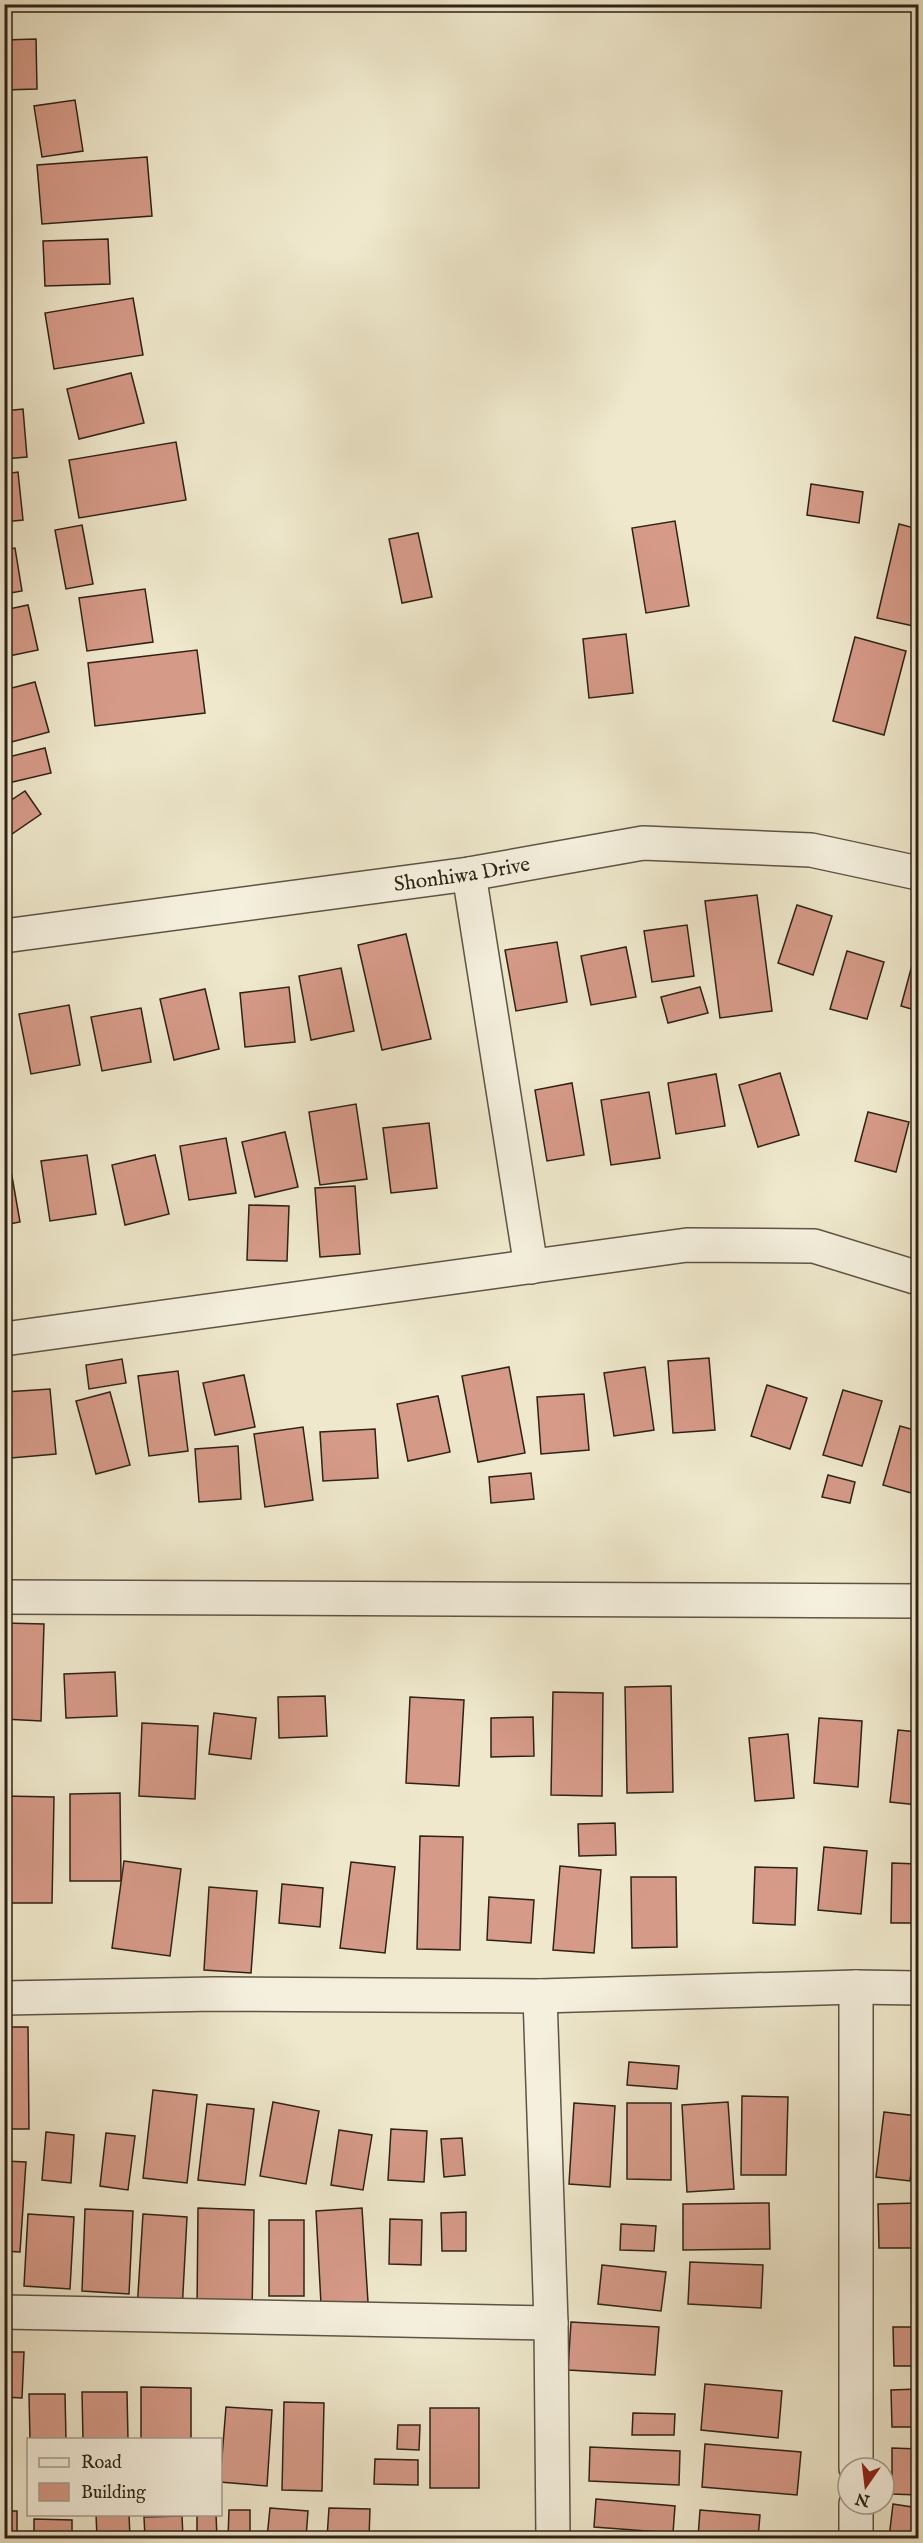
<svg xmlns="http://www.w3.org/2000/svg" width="923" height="2543" viewBox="0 0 923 2543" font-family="'IM FELL English',serif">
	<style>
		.building { fill: #d69a88; stroke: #2e2216; stroke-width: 1.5 }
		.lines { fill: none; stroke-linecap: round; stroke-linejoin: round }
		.street-casing { stroke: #5e5444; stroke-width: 36 }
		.street { stroke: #f5f0de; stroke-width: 33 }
		.labels { text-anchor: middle; stroke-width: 6; stroke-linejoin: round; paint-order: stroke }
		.street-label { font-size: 21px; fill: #2e2216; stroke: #f5f0de }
	</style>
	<rect width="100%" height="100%" fill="#efe8cc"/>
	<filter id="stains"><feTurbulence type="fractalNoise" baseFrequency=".00333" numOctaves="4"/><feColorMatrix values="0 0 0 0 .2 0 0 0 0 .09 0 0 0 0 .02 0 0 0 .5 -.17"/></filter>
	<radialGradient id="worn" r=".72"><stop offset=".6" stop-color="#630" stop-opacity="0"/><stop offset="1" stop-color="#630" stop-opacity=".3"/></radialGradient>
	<g class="building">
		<path d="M36,39L37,89L4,90V40Z"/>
		<path d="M75,100L83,151L42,157L34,106Z"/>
		<path d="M147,157L152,216L42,224L37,165Z"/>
		<path d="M108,239L110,284L45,286L43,241Z"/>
		<path d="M133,298L143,355L54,369L45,313Z"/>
		<path d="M131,373L144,423L79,439L67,389Z"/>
		<path d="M23,409L27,457L4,459V411Z"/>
		<path d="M176,442L186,500L79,518L69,460Z"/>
		<path d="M18,472L23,520L4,522V474Z"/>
		<path d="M811,484L863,492L859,523L807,515Z"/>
		<path d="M675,521L689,606L646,613L632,528Z"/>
		<path d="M899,524L918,529V627L877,618Z"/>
		<path d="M82,525L93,584L66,589L55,530Z"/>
		<path d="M418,533L432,597L402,603L389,539Z"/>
		<path d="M15,548L22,591L4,594V550Z"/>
		<path d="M145,589L153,642L87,651L79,598Z"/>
		<path d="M28,605L38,650L4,657V610Z"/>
		<path d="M626,634L633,693L589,698L583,639Z"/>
		<path d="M855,637L906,651L884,735L833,721Z"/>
		<path d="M197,650L205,713L95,726L88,663Z"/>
		<path d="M35,682L49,732L4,744V690Z"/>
		<path d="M45,748L51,773L4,784V758Z"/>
		<path d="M25,791L41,814L9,836L4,830V805Z"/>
		<path d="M757,895L772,1011L720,1018L705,901Z"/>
		<path d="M797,905L832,916L813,975L778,963Z"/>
		<path d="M687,925L694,976L652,982L644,931Z"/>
		<path d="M406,934L431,1039L382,1050L358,945Z"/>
		<path d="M557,942L567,1002L516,1011L505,950Z"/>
		<path d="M626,947L636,997L591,1005L581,956Z"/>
		<path d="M847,951L884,962L867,1019L830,1009Z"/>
		<path d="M915,954L918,955V1011L901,1006Z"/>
		<path d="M341,968L354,1031L311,1040L299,976Z"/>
		<path d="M289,987L295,1042L245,1047L240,993Z"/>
		<path d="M700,987L708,1013L668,1023L661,997Z"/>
		<path d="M205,989L219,1049L174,1060L160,999Z"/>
		<path d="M69,1005L80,1065L31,1074L19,1014Z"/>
		<path d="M141,1008L151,1062L102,1071L91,1017Z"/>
		<path d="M780,1073L799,1135L758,1147L739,1085Z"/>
		<path d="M716,1074L725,1126L676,1134L668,1083Z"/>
		<path d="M572,1083L584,1155L547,1161L535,1090Z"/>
		<path d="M649,1092L660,1158L611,1165L601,1100Z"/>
		<path d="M356,1104L367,1179L320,1185L309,1112Z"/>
		<path d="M868,1112L909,1122L896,1172L855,1161Z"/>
		<path d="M429,1123L437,1188L391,1193L383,1128Z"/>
		<path d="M285,1132L298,1187L255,1197L242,1142Z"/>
		<path d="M226,1138L236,1193L189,1200L180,1146Z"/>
		<path d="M87,1155L96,1214L50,1221L41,1161Z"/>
		<path d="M155,1155L169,1214L125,1225L112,1165Z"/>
		<path d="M10,1165L20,1222L4,1225V1166Z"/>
		<path d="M355,1186L360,1254L320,1257L315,1188Z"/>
		<path d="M249,1205L289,1206L287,1261L247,1260Z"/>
		<path d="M709,1358L715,1430L673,1433L668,1361Z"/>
		<path d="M122,1359L126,1383L89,1389L86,1365Z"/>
		<path d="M509,1367L525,1453L478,1462L462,1376Z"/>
		<path d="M645,1367L654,1430L614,1436L604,1373Z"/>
		<path d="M178,1371L188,1451L149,1456L138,1376Z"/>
		<path d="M244,1375L255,1427L215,1435L203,1383Z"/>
		<path d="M767,1385L807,1398L790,1449L751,1436Z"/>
		<path d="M50,1389L56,1454L11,1458L5,1392Z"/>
		<path d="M843,1390L882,1401L862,1466L823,1455Z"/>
		<path d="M110,1392L130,1465L96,1474L76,1401Z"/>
		<path d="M584,1394L589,1450L541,1454L537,1397Z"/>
		<path d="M438,1396L450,1452L408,1461L397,1404Z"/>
		<path d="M900,1426L918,1431V1495L883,1485Z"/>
		<path d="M303,1427L313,1500L265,1507L254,1434Z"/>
		<path d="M375,1429L378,1478L323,1481L320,1432Z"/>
		<path d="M238,1446L241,1499L199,1502L195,1449Z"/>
		<path d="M531,1473L534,1499L491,1503L489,1477Z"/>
		<path d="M828,1475L855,1482L850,1503L822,1497Z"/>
		<path d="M4,1623L44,1624L41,1721L4,1719Z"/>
		<path d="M115,1672L117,1716L66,1718L64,1674Z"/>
		<path d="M671,1686L673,1792L627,1793L625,1687Z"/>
		<path d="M553,1692L603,1693L602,1796L551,1795Z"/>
		<path d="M325,1696L327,1736L279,1738L278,1697Z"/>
		<path d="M410,1697L464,1700L459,1786L406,1783Z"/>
		<path d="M214,1713L256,1718L251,1759L209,1754Z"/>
		<path d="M533,1717L534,1756L491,1757V1718Z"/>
		<path d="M819,1718L862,1721L858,1787L814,1783Z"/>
		<path d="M142,1723L198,1726L195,1799L139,1796Z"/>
		<path d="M898,1730L918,1732V1805L890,1802Z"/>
		<path d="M788,1734L794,1798L755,1801L749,1738Z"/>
		<path d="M120,1793L121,1881H70V1794Z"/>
		<path d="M4,1796L54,1797L52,1903H4Z"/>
		<path d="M615,1823L616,1855L579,1856L578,1824Z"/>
		<path d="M420,1836L463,1837L460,1950L417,1949Z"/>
		<path d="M824,1847L867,1851L861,1914L818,1910Z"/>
		<path d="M124,1861L181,1869L170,1956L112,1948Z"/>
		<path d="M351,1862L395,1867L385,1953L340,1948Z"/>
		<path d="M892,1863L918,1864V1923H891Z"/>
		<path d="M560,1866L601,1870L594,1953L553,1950Z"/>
		<path d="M755,1867L797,1868L795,1925L753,1923Z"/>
		<path d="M631,1877H676L677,1947L632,1948Z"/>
		<path d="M282,1884L323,1888L320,1927L279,1923Z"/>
		<path d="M209,1887L257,1891L251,1973L204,1970Z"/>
		<path d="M489,1897L534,1900L531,1943L487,1940Z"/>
		<path d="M4,2027H28L29,2129H4Z"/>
		<path d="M629,2062L679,2066L677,2089L627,2085Z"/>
		<path d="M153,2090L197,2095L187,2183L143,2178Z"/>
		<path d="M742,2096L788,2097L786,2175H741Z"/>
		<path d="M273,2102L319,2111L306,2184L260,2176Z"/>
		<path d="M728,2102L734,2189L687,2192L682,2105Z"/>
		<path d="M574,2103L615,2106L610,2187L569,2184Z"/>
		<path d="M627,2103H671V2180L627,2179Z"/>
		<path d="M207,2104L254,2109L245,2185L198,2180Z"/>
		<path d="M884,2112L917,2116L910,2181L876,2177Z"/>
		<path d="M391,2129L427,2131L424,2182L388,2180Z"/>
		<path d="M339,2130L372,2135L363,2190L331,2185Z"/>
		<path d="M46,2132L74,2135L71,2183L42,2180Z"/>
		<path d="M106,2133L135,2136L128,2190L100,2186Z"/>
		<path d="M462,2138L465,2175L444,2177L441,2139Z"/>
		<path d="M4,2161L26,2162L20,2252L4,2251Z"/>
		<path d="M769,2203L770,2249L683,2250V2204Z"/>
		<path d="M918,2203V2248H879L878,2204Z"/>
		<path d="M198,2208L254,2210L252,2311L197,2310Z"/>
		<path d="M362,2208L368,2302L321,2304L316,2211Z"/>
		<path d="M85,2209L133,2211L129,2294L82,2291Z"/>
		<path d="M466,2212V2251H442L441,2213Z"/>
		<path d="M28,2214L74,2217L70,2289L24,2286Z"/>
		<path d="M143,2214L187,2217L182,2312L137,2310Z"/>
		<path d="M390,2219L422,2220L421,2265L389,2264Z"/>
		<rect x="269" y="2220" width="35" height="76"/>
		<path d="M621,2224L656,2226L654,2251L620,2250Z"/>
		<path d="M690,2262L763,2265L761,2308L688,2304Z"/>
		<path d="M602,2265L666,2272L661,2311L598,2304Z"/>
		<path d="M571,2322L659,2327L655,2375L568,2370Z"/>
		<path d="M893,2327H918V2366H894Z"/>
		<path d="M4,2352H24L22,2398L4,2397Z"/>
		<path d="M705,2384L782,2391L778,2438L701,2430Z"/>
		<path d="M141,2387L191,2388V2440H141Z"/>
		<path d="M918,2389V2427H892L891,2390Z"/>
		<path d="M82,2392H127L128,2440H83Z"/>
		<path d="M29,2394H65L66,2440H30Z"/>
		<path d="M284,2402L324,2403L322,2491L282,2490Z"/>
		<path d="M226,2407L272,2410L267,2486L220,2482Z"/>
		<rect x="430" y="2408" width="49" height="80"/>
		<path d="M633,2413L675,2414L674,2435H632Z"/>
		<path d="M398,2425H420L419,2450L397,2449Z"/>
		<path d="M705,2444L801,2452L797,2495L702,2487Z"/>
		<path d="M590,2447L680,2451L679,2485L589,2481Z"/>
		<path d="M892,2448L918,2449V2495L892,2494Z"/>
		<path d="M375,2459L418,2460V2485L374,2484Z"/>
		<path d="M596,2499L675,2506L673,2533L594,2527Z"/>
		<path d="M893,2504L918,2508V2538H889Z"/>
		<path d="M270,2508L308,2511L306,2538H267Z"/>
		<path d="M329,2508L370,2509L369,2538H327Z"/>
		<path d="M229,2510H250V2538H228Z"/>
		<path d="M700,2510L760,2515L758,2538H698Z"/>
		<rect x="4" y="2511" width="13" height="27"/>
		<path d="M96,2514H129L130,2538H97Z"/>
		<path d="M216,2514L217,2538H197V2515Z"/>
		<path d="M182,2516L183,2538H145L144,2517Z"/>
		<path d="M34,2519L72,2520V2538H34Z"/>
	</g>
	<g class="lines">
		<g class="street-casing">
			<g id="street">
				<path d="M469,874L531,1267"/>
				<path id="s1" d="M4,936L469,874L643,843L811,850L918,873"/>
				<path d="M4,1339L687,1245L814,1246L918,1278"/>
				<path d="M4,1597L918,1601"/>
				<path d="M856,1987V2468"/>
				<path d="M540,1996L551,2323L553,2538"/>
				<path d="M4,1998L215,1994L540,1996L856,1987L918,1988"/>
				<path d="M4,2312L551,2323"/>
				<path d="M856,2504V2538"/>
			</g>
		</g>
		<use href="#street" class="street"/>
	</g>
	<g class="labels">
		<g class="street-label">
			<text dy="7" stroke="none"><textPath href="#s1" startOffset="462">Shonhiwa Drive</textPath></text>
		</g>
	</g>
	<rect width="923" height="2543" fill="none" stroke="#efe8cc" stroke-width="24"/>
	<rect x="6" y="6" width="911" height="2531" fill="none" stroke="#2e2216" stroke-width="3"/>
	<rect x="12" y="12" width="899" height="2519" fill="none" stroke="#2e2216" stroke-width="1.5"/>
	<rect x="27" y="2438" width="195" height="78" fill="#f5f0de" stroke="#a59e8e" stroke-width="1.5"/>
	<rect x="39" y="2458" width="30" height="9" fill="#f5f0de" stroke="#a59e8e" stroke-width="1.5"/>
	<text x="81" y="2468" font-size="18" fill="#2e2216">Road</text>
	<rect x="39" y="2483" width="30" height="18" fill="#d69a88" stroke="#a59e8e" stroke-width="1.5"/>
	<text x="81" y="2498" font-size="18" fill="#2e2216">Building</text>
	<g transform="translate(866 2486) rotate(194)"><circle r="28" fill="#f5f0de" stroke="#a59e8e" stroke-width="1.5"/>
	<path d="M0-4.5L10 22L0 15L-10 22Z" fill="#8f2418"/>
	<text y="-9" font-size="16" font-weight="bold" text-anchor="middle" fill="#2e2216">N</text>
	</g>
	<rect width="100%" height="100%" filter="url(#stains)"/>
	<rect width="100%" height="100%" fill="url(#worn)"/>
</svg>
